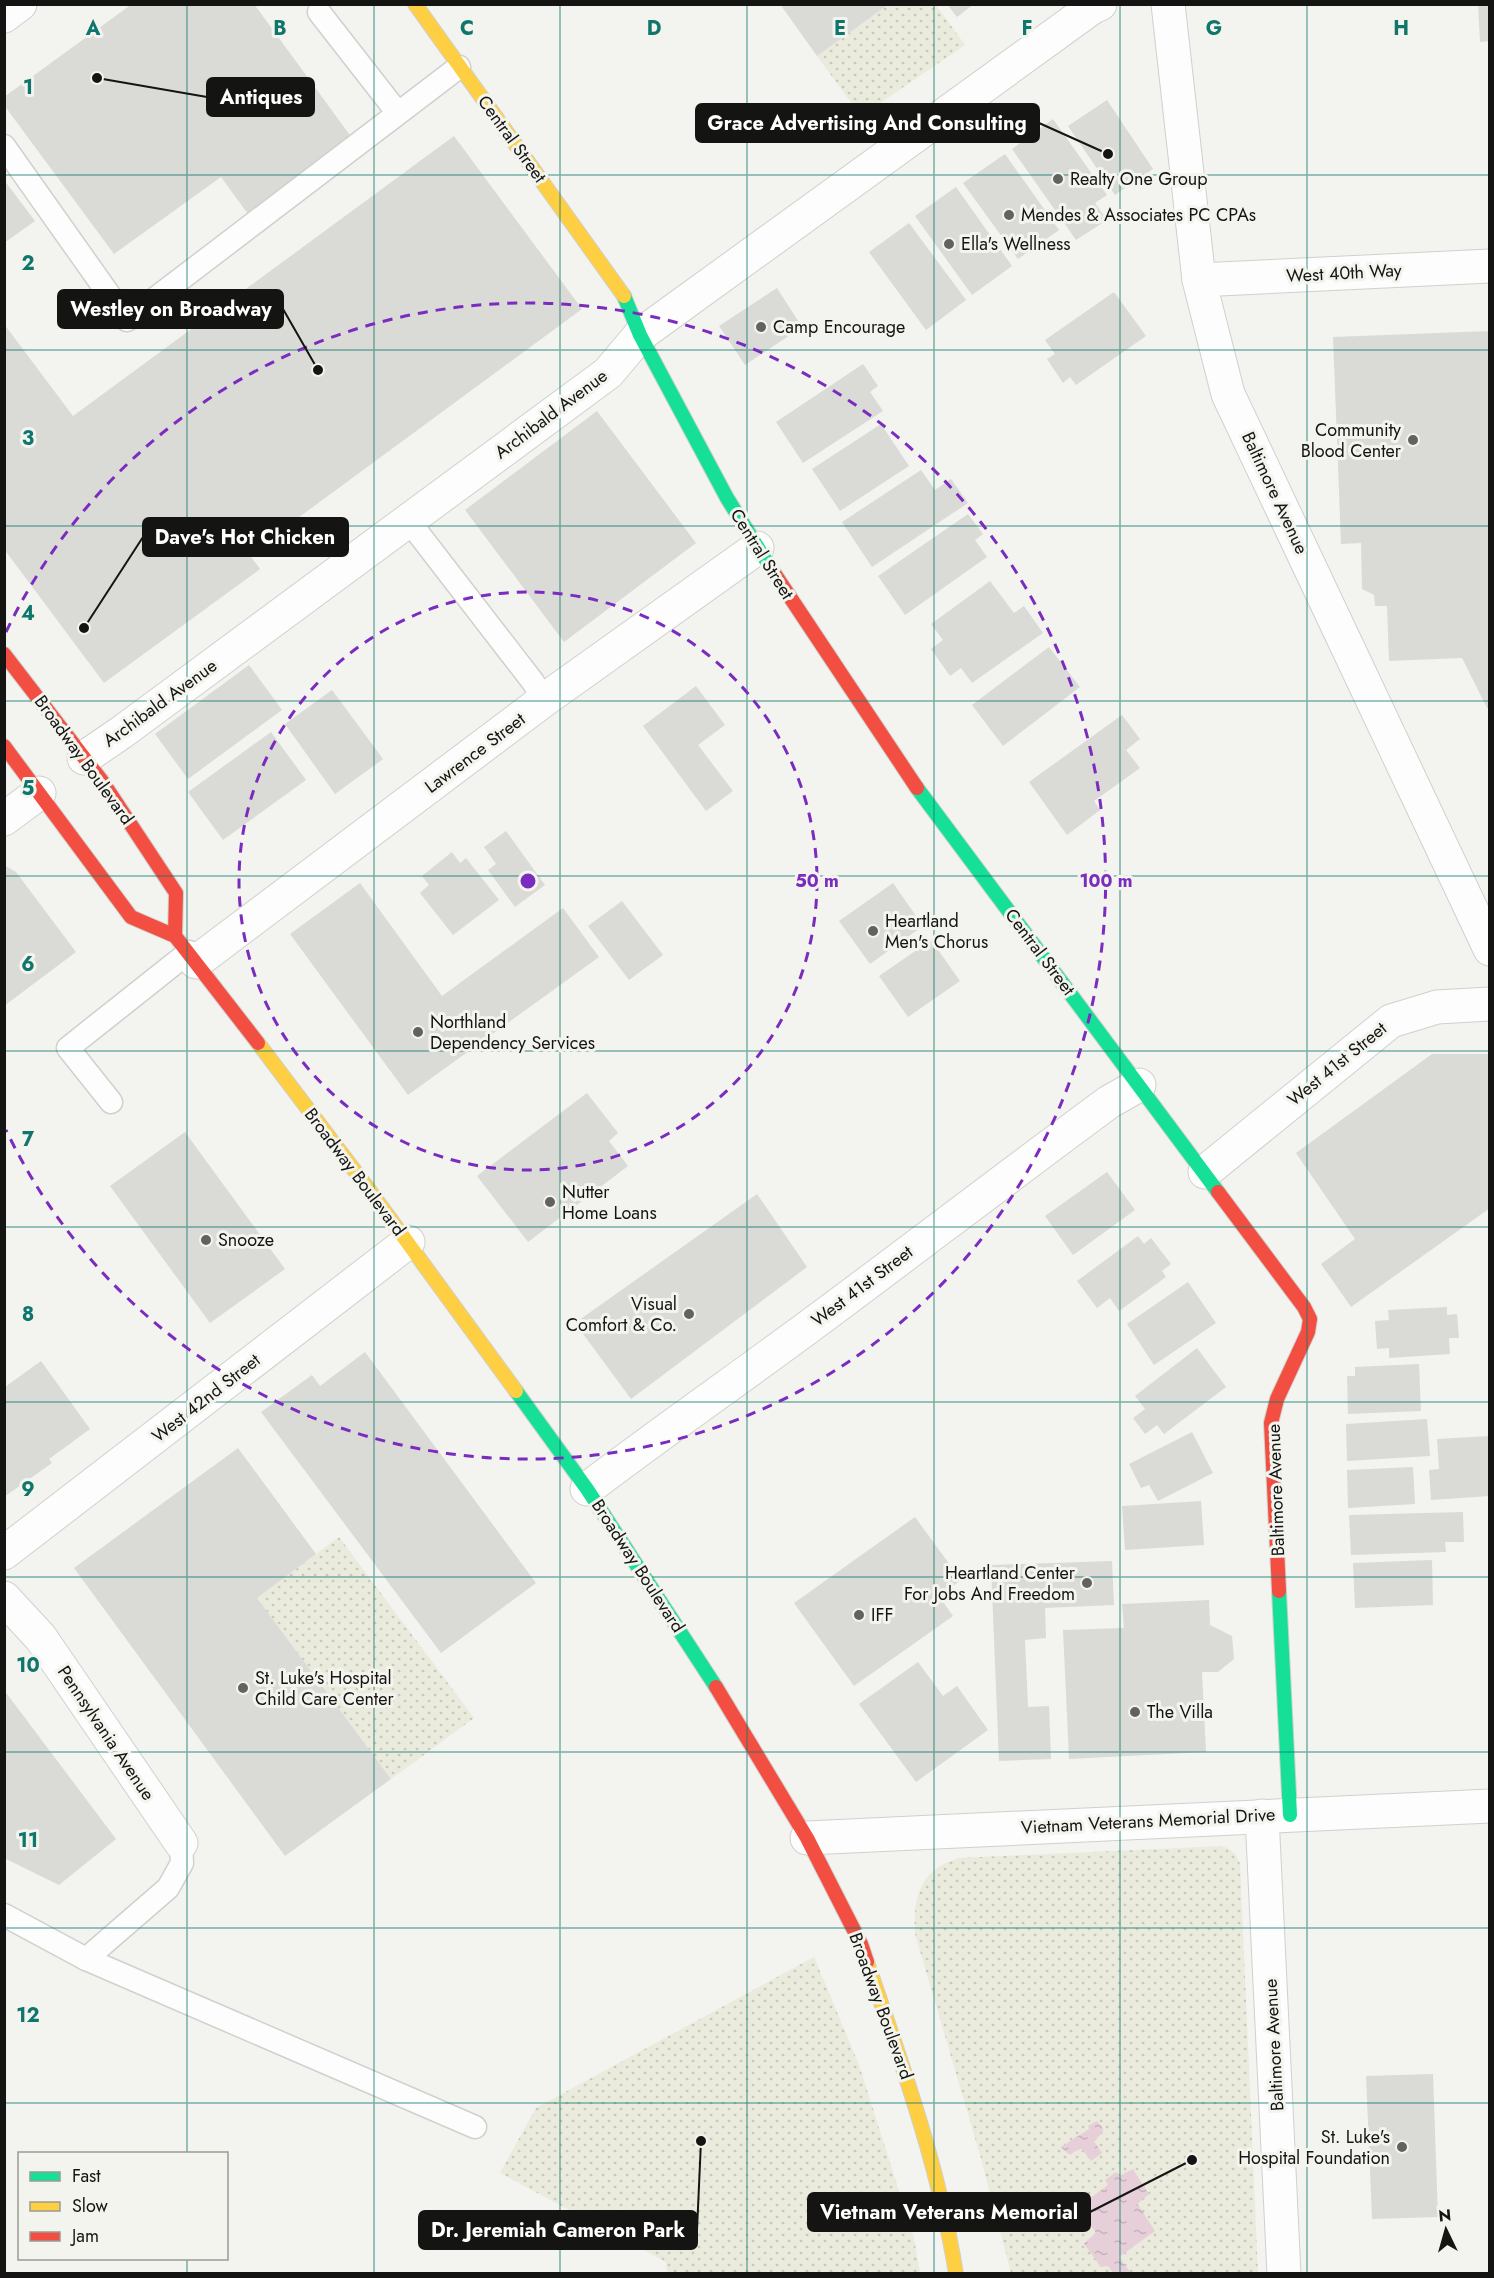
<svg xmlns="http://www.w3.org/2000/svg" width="1494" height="2278" viewBox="0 0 1494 2278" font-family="Jost,sans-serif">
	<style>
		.park { fill: url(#park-dots) }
		.water { fill: url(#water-ripples) }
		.building { fill: #dadad7 }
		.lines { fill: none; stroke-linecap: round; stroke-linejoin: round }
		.lane-casing { stroke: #d0d0cd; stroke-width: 25 }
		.street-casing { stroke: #d0d0cd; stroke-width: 35 }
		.fast-casing { stroke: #d0d0cd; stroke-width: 16 }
		.slow-casing { stroke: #d0d0cd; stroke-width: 16 }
		.jam-casing { stroke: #d0d0cd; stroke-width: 16 }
		.lane { stroke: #fdfdfd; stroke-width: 22 }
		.street { stroke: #fdfdfd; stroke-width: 33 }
		.fast { stroke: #16e098; stroke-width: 14 }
		.slow { stroke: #ffcf43; stroke-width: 14 }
		.jam { stroke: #f24e42; stroke-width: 14 }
		.grid { fill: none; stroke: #0f766e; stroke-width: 1.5; stroke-opacity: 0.55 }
		.ring { fill: none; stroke: #7b2cbf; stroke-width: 3; stroke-dasharray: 10 8 }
		.poi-dot { fill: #626360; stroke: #f4f4ee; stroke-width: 2 }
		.labels { text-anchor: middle; stroke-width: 6; stroke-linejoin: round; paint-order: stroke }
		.street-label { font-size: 18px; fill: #141513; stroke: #f4f4ee }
		.poi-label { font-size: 18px; fill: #141513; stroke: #f4f4ee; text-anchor: start }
		.grid-label { font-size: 20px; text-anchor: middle; font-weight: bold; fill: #0f766e; stroke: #f4f4ee; stroke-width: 6; stroke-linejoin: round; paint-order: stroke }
		.centre { fill: #7b2cbf; stroke: #f4f4ee; stroke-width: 3 }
		.ring-label { font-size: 18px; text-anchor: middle; font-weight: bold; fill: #7b2cbf; stroke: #f4f4ee; stroke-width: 6; stroke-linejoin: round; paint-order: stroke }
		.leader { fill: none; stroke: #141513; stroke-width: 2 }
		.callout-dot { fill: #141513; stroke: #f4f4ee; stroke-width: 2 }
		.callout { fill: #141513; stroke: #141513; stroke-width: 2 }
		.callout-label { font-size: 20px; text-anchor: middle; font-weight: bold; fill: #fff }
	</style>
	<defs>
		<pattern id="park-dots" width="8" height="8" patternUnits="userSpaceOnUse" patternTransform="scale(1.5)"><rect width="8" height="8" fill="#eaebdc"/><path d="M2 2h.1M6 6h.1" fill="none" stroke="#c8c9bc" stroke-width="1.8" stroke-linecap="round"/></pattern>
		<pattern id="water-ripples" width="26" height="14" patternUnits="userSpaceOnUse" patternTransform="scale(1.5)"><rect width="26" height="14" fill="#e7cfda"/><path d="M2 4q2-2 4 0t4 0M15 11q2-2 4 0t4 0" fill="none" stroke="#c5b1ba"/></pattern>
	</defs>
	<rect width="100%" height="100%" fill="#f3f3ef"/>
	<g class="park">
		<path d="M889,4L936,5L965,45L861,116L817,56Z"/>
		<path d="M339,1537L474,1718L391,1779L257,1598Z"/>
		<path d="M1221,1846C1231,1848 1237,1854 1240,1864L1258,2273H1011L980,2155L915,1934C913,1896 920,1870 959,1858Z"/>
		<path d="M814,1957L859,2065L914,2238L920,2273H667L666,2262L500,2173L536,2108Z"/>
	</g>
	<g class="water">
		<path d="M1097,2121L1102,2127L1103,2132L1094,2141L1102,2153L1091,2161L1082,2149C1069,2151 1074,2161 1061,2147L1089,2129L1088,2126Z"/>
		<path d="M1133,2169L1149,2194L1135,2206H1139L1155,2231L1119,2257L1131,2273H1113L1108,2266L1101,2267L1085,2245L1084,2243L1096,2233L1078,2207L1108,2185L1105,2180L1116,2172L1119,2176Z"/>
	</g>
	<g class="building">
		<path d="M132,4H254L352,138L248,214L221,177L114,254L4,105V97Z"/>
		<path d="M780,4H889L817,56Z"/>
		<path d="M947,4H974L957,17Z"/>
		<path d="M1478,4H1490V41L1480,42Z"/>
		<path d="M1107,100L1153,169L1115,195L1068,126Z"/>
		<path d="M1053,119L1107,195L1095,203L1107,220L1076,240L1012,149Z"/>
		<path d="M454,136L582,309L249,554L260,569L104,683L4,549V324L73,416Z"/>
		<path d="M1005,154L1059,230L1018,259L963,183Z"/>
		<path d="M4,180L35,221L4,243Z"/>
		<path d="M956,187L1012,266L972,295L915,216Z"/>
		<path d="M909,223L966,300L926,330L869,252Z"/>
		<path d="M777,288L802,327L745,365L719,326Z"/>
		<path d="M1114,292L1146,336L1076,385L1070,377L1063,383L1047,359L1055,354L1045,340Z"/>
		<path d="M1490,331V708H1487L1462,658L1389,661L1387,606H1375L1374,595L1362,589L1361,543L1341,544L1333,337Z"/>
		<path d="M863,364L878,386L870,392L883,411L803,463L776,422Z"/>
		<path d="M597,411L696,543L564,642L465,510Z"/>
		<path d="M881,424L909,466L840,511L812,469Z"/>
		<path d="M921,470L935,490L951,479L968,503L872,567L842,522Z"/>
		<path d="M968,514L983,534L975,540L987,557L905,615L878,576Z"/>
		<path d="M990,581L1014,613L1024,606L1043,633L972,683L961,668L950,676L931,649L943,640L931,624Z"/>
		<path d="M1049,647L1080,687L1003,746L972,705Z"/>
		<path d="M249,665L282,710L188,779L155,734Z"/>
		<path d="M696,686L725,725L698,745L733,791L706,811L643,726Z"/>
		<path d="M332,690L383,759L335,794L285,724Z"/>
		<path d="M1122,715L1140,739L1126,750L1140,768L1094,801L1100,810L1067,835L1029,782Z"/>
		<path d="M271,732L306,780L223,840L188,792Z"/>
		<path d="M506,831L545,885L515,907L488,870L496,864L484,847Z"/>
		<path d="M452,852L460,863L466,858L499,900L453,935L420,893L429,885L422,876Z"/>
		<path d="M4,865L16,872L76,952L4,1006Z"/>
		<path d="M360,883L442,996L563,908L599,957L408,1095L290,934Z"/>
		<path d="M893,883L923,926L870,964L839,921Z"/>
		<path d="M622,901L663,955L629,980L588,926Z"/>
		<path d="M931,940L960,981L908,1017L879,976Z"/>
		<path d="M1432,1054H1490V1208L1351,1307L1321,1264L1355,1239L1296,1153Z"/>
		<path d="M587,1093L618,1133L609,1141L628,1166L528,1242L477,1176Z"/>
		<path d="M185,1132L285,1269L210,1323L110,1186Z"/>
		<path d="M1107,1172L1135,1210L1073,1255L1045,1216Z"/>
		<path d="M757,1194L807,1267L631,1399L575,1323Z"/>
		<path d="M1138,1236L1144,1244L1151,1238L1171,1264L1162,1271L1166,1277L1119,1311L1110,1298L1097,1308L1077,1281Z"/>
		<path d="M1188,1282L1216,1323L1154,1365L1127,1324Z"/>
		<path d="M1447,1307V1315L1457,1314L1459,1338H1449L1450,1354L1389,1358V1348L1377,1349L1375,1321L1389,1320L1388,1310Z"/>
		<path d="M1197,1348L1226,1387L1164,1434L1157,1425L1145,1434L1133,1418L1145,1409L1135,1396Z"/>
		<path d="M365,1352L536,1583L441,1653L261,1412L312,1375L320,1386Z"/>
		<path d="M41,1361L90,1429L49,1459L52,1463L4,1497L5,1387Z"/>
		<path d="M1419,1364L1421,1411L1348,1414L1347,1376H1355V1367Z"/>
		<path d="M1427,1419L1430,1456L1347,1461L1346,1424Z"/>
		<path d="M1192,1432L1213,1473L1158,1501L1149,1485L1141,1488L1129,1464Z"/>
		<path d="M1490,1436V1496L1431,1500L1429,1470L1439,1469L1437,1439Z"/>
		<path d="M238,1448L316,1554L257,1598L391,1779L285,1856L74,1568Z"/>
		<path d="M1413,1467L1415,1504L1348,1508L1347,1470Z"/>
		<path d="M1201,1501L1204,1545L1125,1550L1122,1506Z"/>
		<path d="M1463,1512L1464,1542H1445L1446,1552L1351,1555L1349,1515Z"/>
		<path d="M915,1517L961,1580L939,1596L953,1616L854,1686L794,1603Z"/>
		<path d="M1432,1560L1433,1605L1355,1608L1353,1563Z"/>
		<path d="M1112,1561L1114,1605L1045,1608L1046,1638L1025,1640L1028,1707L1049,1706L1051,1759L999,1761L991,1565Z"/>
		<path d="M1209,1600L1210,1625L1232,1636L1234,1659L1218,1672H1202L1206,1752L1069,1759L1063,1630L1124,1628L1122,1604Z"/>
		<path d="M918,1662L943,1696L957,1686L988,1730L916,1782L859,1704Z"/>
		<path d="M4,1690L116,1839L59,1885L4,1858Z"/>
		<path d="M1433,2074L1438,2217L1372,2219L1366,2076Z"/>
	</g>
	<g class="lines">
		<g class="lane-casing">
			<g id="lane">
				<path d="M319,12L397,112"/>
				<path d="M4,146L127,320L459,67"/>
				<path d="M408,520L533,682L544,700"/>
				<path d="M111,1102L68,1048L189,952"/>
				<path d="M4,1915L86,1959L475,2127"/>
				<path d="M86,1959L168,1888L182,1863L181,1843"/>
			</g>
		</g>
		<g class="street-casing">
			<g id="street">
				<path d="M1168,4L1199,280L1228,394L1490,949"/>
				<path d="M4,16L20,4"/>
				<path d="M1199,280L1490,266"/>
				<path d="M84,758L122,732L608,373L640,335L1093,7L1100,4"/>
				<path d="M4,819L39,793"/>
				<path d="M196,962L544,700L757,548"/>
				<path d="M1205,1172L1391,1021L1437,1007L1490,1004"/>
				<path d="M587,1489C666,1429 747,1373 826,1314C920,1244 1014,1172 1109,1102L1139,1085"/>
				<path d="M4,1553L408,1242"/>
				<path d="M4,1598L41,1638L181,1843"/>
				<path d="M1262,1816L1284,2274"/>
				<path d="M807,1838L1490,1806"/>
			</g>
		</g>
		<g class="fast-casing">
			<g id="fast">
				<path d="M624,296L640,335L727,498L770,567"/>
				<path d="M917,788L1218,1192"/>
				<path d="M516,1391L587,1489L716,1687"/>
				<path d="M1279,1591L1290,1815"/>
			</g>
		</g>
		<g class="slow-casing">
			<g id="slow">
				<path d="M415,4L624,296"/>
				<path d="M258,1043L367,1187L516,1391"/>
				<path d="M867,1962C902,2064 939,2167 956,2274"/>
			</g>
		</g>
		<g class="jam-casing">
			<g id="jam">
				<path d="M770,567L917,788"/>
				<path d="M4,654L102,781L176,893L175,936"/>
				<path d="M4,746L131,917L175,936L258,1043"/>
				<path d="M1218,1192L1304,1307L1310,1319L1308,1332L1277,1399L1271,1423L1279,1591"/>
				<path d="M716,1687L807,1838L861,1944L867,1962"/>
			</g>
		</g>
		<use href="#lane" class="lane"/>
		<use href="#street" class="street"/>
		<use href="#fast" class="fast"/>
		<use href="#slow" class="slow"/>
		<use href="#jam" class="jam"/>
	</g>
	<path class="grid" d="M187,4V2154M374,4V2274M560,4V2274M747,4V2274M934,4V2274M1120,4V2274M1307,4V2274M4,175H1490M4,350H1490M4,526H1490M4,701H1490M4,876H1490M4,1051H1490M4,1227H1490M4,1402H1490M4,1577H1490M4,1752H1490M4,1928H1490M4,2103H1490M187,2258V2274"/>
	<g class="ring">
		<circle cx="528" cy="881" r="289"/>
		<path d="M6 632A578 578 0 1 1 6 1130"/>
	</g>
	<g class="poi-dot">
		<circle cx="1058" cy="179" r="6"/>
		<circle cx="1009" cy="215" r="6"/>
		<circle cx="949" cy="244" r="6"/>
		<circle cx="761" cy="327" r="6"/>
		<circle cx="1413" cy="440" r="6"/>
		<circle cx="873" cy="931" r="6"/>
		<circle cx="418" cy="1032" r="6"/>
		<circle cx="550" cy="1202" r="6"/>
		<circle cx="206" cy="1240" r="6"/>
		<circle cx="689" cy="1314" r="6"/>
		<circle cx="1087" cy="1583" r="6"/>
		<circle cx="859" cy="1615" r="6"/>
		<circle cx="243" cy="1688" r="6"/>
		<circle cx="1135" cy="1712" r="6"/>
		<circle cx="1402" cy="2147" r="6"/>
	</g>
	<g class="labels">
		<g class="street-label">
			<text transform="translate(512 139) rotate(54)" y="6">Central Street</text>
			<text transform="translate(1344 273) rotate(-3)" y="6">West 40th Way</text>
			<text transform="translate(551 414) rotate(-37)" y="6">Archibald Avenue</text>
			<text transform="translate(1275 493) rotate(65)" y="6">Baltimore Avenue</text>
			<text transform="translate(762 554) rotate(58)" y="6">Central Street</text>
			<text transform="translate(160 703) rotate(-36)" y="6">Archibald Avenue</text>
			<text transform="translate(475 753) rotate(-37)" y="6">Lawrence Street</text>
			<text transform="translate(84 760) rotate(54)" y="6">Broadway Boulevard</text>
			<text transform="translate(1040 952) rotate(53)" y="6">Central Street</text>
			<text transform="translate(1337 1064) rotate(-39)" y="6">West 41st Street</text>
			<text transform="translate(355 1172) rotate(53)" y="6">Broadway Boulevard</text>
			<text transform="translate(862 1286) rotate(-37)" y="6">West 41st Street</text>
			<text transform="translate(206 1398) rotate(-38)" y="6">West 42nd Street</text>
			<text transform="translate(1276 1490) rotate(-92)" y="6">Baltimore Avenue</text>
			<text transform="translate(638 1566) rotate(57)" y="6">Broadway Boulevard</text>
			<text transform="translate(106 1733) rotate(56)" y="6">Pennsylvania Avenue</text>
			<text transform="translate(1148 1821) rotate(-3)" y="6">Vietnam Veterans Memorial Drive</text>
			<text transform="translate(881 2006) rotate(70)" y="6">Broadway Boulevard</text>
			<text transform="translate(1274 2045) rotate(-93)" y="6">Baltimore Avenue</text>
		</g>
		<g class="poi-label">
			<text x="1070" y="185">Realty One Group</text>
			<text x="1021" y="221">Mendes &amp; Associates PC CPAs</text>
			<text x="961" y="250">Ella's Wellness</text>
			<text x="773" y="333">Camp Encourage</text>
			<text x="1401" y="436" text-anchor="end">Community<tspan x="1401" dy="21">Blood Center</tspan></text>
			<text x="885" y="927">Heartland<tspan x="885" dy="21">Men's Chorus</tspan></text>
			<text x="430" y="1028">Northland<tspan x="430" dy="21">Dependency Services</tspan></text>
			<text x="562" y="1198">Nutter<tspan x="562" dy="21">Home Loans</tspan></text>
			<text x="218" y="1246">Snooze</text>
			<text x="677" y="1310" text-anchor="end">Visual<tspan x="677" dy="21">Comfort &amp; Co.</tspan></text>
			<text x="1075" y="1579" text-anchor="end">Heartland Center<tspan x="1075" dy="21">For Jobs And Freedom</tspan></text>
			<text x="871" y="1621">IFF</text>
			<text x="255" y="1684">St. Luke's Hospital<tspan x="255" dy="21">Child Care Center</tspan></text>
			<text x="1147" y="1718">The Villa</text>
			<text x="1390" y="2143" text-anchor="end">St. Luke's<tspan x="1390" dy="21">Hospital Foundation</tspan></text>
		</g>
	</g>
	<g class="grid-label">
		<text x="93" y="35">A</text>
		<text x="280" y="35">B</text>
		<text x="467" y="35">C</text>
		<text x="654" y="35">D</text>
		<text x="840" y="35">E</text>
		<text x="1027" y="35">F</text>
		<text x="1214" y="35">G</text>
		<text x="1401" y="35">H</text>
		<text x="28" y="94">1</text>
		<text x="28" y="270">2</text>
		<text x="28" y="445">3</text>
		<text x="28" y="620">4</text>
		<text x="28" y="795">5</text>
		<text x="28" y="971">6</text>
		<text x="28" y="1146">7</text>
		<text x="28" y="1321">8</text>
		<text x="28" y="1496">9</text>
		<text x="28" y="1672">10</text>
		<text x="28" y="1847">11</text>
		<text x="28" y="2022">12</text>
	</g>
	<circle cx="528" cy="881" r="9" class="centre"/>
	<g class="ring-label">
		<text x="817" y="887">50 m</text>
		<text x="1106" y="887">100 m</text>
	</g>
	<path class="leader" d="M97 78L207 97M1108 154L1039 123M318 370L283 309M84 628L143 537M1192 2160L1090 2212M701 2141L697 2230"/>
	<g class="callout-dot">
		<circle cx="97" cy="78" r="6"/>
		<circle cx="1108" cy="154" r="6"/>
		<circle cx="318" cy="370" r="6"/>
		<circle cx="84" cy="628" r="6"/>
		<circle cx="1192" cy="2160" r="6"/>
		<circle cx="701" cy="2141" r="6"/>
	</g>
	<g class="callout">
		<rect x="207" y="78" width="107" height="38" rx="6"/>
		<rect x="696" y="104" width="343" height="38" rx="6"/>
		<rect x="58" y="290" width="225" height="38" rx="6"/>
		<rect x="143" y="518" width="205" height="38" rx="6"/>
		<rect x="808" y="2193" width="282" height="38" rx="6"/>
		<rect x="419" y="2211" width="278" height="38" rx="6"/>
	</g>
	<g class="callout-label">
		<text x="261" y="104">Antiques</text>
		<text x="867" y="130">Grace Advertising And Consulting</text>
		<text x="171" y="316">Westley on Broadway</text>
		<text x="245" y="544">Dave's Hot Chicken</text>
		<text x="949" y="2219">Vietnam Veterans Memorial</text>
		<text x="558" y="2237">Dr. Jeremiah Cameron Park</text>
	</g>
	<rect width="1494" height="2278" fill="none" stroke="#141513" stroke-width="12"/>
	<rect x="18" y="2152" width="210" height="108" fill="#f4f4ee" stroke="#9a9b96" stroke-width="1.5"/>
	<rect x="30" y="2172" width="30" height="9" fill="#16e098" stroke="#9a9b96" stroke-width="1.5"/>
	<text x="72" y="2182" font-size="18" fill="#141513">Fast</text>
	<rect x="30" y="2202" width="30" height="9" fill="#ffcf43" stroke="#9a9b96" stroke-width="1.5"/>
	<text x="72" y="2212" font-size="18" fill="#141513">Slow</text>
	<rect x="30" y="2232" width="30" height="9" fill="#f24e42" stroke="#9a9b96" stroke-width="1.5"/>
	<text x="72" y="2242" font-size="18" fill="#141513">Jam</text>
	<g transform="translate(1446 2230) rotate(355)" stroke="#f4f4ee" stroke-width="4.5" paint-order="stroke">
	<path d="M0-4.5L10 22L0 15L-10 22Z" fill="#141513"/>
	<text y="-9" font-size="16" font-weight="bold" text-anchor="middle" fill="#141513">N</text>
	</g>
</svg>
